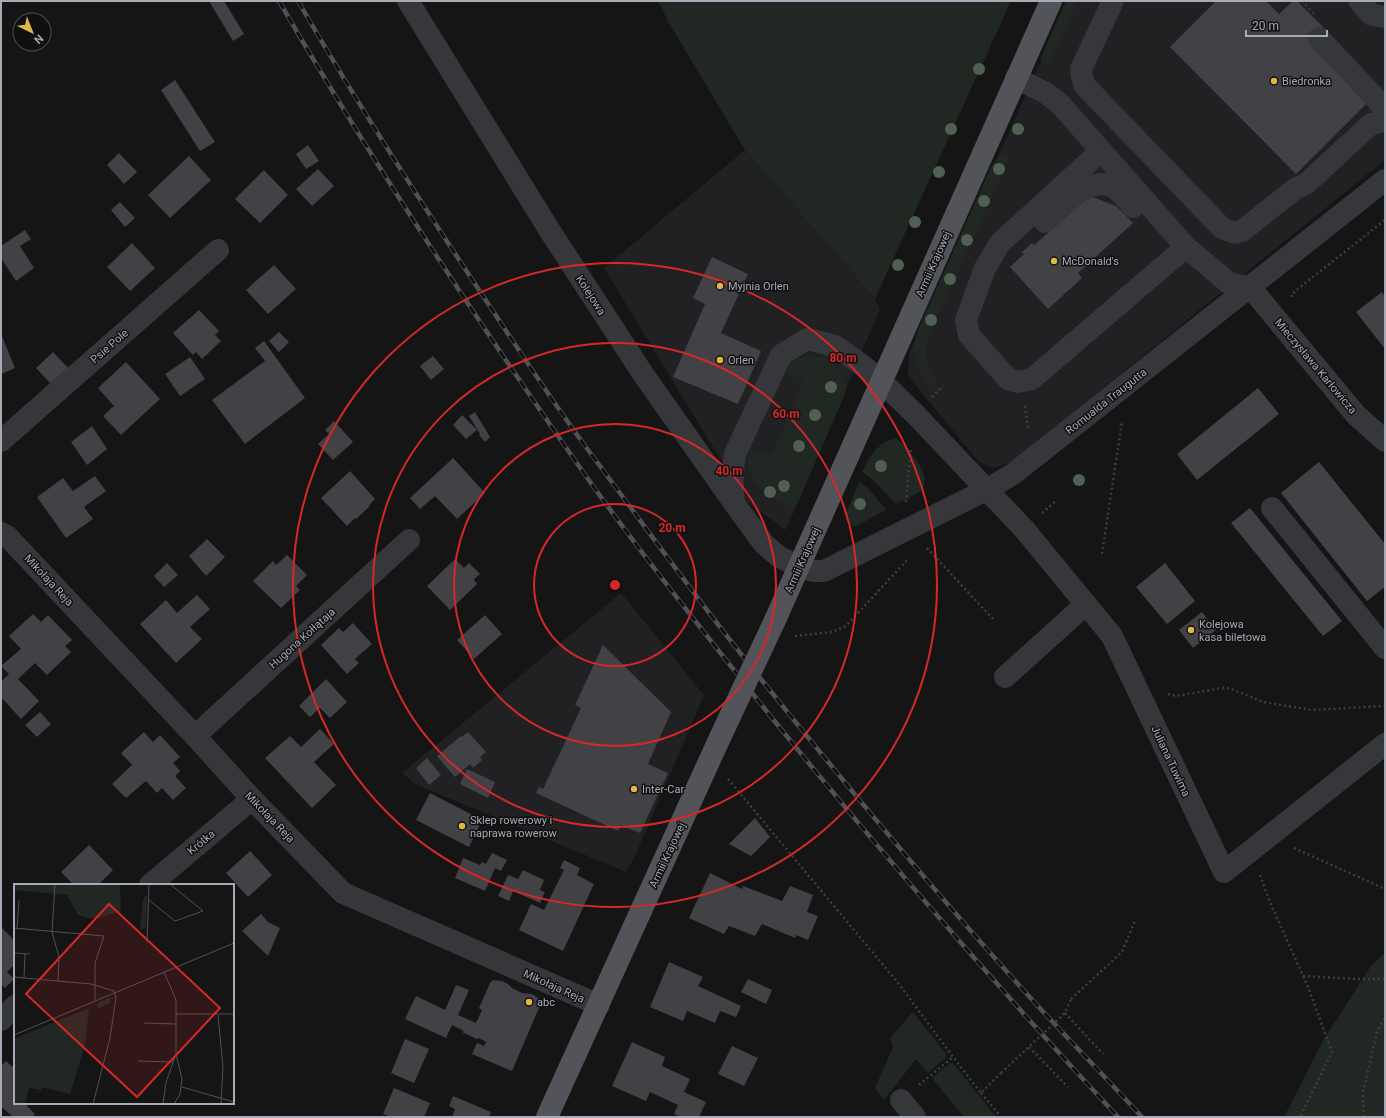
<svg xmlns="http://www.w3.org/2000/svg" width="1386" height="1118" viewBox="0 0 1386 1118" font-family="Roboto,sans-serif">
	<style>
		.built { fill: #212123 }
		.green { fill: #212823 }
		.building { fill: #424246 }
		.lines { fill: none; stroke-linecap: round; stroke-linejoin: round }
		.path { stroke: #3c3e42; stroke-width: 2.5; stroke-dasharray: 2 3; stroke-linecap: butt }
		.minor { stroke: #36373b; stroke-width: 22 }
		.major { stroke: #53545a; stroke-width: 22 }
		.rail-casing { stroke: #505156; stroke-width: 4.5 }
		.rail { stroke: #101011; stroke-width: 3; stroke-dasharray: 9; stroke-linecap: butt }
		.path-bridge { stroke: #3c3e42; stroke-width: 2.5; stroke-dasharray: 2 3; stroke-linecap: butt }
		.major-bridge { stroke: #53545a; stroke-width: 22 }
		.tree { fill: #506053 }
		.ring { fill: none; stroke: #d62828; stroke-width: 2 }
		.poi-dot { fill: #dfb744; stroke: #101011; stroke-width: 1.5 }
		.labels { text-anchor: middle; stroke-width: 3; stroke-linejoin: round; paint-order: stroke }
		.poi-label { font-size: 11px; fill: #a8abb5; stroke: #101011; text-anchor: start }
		.street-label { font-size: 11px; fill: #a8abb5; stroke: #101011 }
		.inset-road { fill: none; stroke: #505156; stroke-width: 1 }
		.view { fill: #d62828; fill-opacity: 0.15; stroke: #d62828; stroke-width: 2 }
		.inset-edge { fill: none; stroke: #a8abb5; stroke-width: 2 }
		.centre { fill: #d62828; stroke: #101011; stroke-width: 2 }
		.ring-label { font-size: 12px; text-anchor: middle; font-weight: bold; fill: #d62828; stroke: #101011; stroke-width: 3; stroke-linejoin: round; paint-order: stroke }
	</style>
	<rect width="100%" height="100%" fill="#151516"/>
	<g class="built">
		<path d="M1068,1H1385V160L1012,462L994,468L979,462L908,376L909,354Z"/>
		<path d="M745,150L875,299L880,309L786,530L746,501L604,268Z"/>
		<path d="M621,593L704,695L635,856L626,872L415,784L402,773Z"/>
	</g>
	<g class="green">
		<path d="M658,1H1011L875,299L745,150L669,23Z"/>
		<path d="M1066,1H1078L1048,67L1040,59Z"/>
		<path d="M1001,153L1010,157L927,340C923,360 927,363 937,380L930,387L917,366L913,348L918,330L991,167Z"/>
		<path d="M805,356L827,357L842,374L847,384L845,394L798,502L793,507C775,502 750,486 748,465C748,460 750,454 750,449L771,455L804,381L783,371L793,360Z"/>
		<path d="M896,438C906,446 935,476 921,490C915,496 904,500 896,504L872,479L862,472C870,456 877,443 896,438Z"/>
		<path d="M859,482L867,487L886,510L854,527L846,519V514Z"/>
		<path d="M1385,953V1117H1284L1323,1041L1371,966Z"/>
		<path d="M913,1012L946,1054L945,1058L928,1073L916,1059L884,1100L875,1088L893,1047L890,1038Z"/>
		<path d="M950,1063H953L996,1117H964L932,1078Z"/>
	</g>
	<g class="building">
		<path d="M209,1H224L244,34L233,41Z"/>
		<path d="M1216,1H1266L1279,14L1293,1H1297L1327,31L1311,46L1367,103L1296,174L1170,47Z"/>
		<path d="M175,80L215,142L200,151L161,90Z"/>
		<path d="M308,145L319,161L306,169L296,154Z"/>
		<path d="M119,153L137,172L124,184L107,165Z"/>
		<path d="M189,156L211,180L170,218L148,195Z"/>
		<path d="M318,169L334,186L312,206L296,189Z"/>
		<path d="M264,170L288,195L260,223L235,199Z"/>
		<path d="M1090,196L1116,206L1133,223L1078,273L1082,278L1048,309L1010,267L1024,254L1022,252L1032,243L1034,245Z"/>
		<path d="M120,202L135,218L125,227L111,210Z"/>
		<path d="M25,230L31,239L20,246L34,268L16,281L1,258V246Z"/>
		<path d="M132,243L155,268L130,291L107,267Z"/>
		<path d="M712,257L748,274L721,333L761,351L738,404L673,377L705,304L693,298Z"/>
		<path d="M274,265L296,289L268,314L246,290Z"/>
		<path d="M1382,292L1385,297V349L1356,312Z"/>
		<path d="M199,310L219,331L215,335L221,341L202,359L196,352L193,355L173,333Z"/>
		<path d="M279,332L289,342L279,352L269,341Z"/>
		<path d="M1,334L15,368L1,374Z"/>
		<path d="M264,341L305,398L245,444L212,400L265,361L255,348Z"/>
		<path d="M53,352L68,368L51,384L36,368Z"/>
		<path d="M433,356L444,369L431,380L420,366Z"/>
		<path d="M190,357L205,379L180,396L165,374Z"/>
		<path d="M126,362L160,399L121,435L103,416L114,406L98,388Z"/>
		<path d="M1258,388L1279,414L1197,480L1177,454Z"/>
		<path d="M475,412L490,437L485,442L479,435L480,434L469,416Z"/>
		<path d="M462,415L477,430L466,439L453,425Z"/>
		<path d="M334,421L353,442L333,460L318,444L329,434L325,430Z"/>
		<path d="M92,426L107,449L87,465L71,442Z"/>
		<path d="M453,458L485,493L457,519L435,496L420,509L410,498Z"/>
		<path d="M1319,462L1385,544V587L1367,601L1281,493Z"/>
		<path d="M350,471L375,499L369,505L370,506L356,519L355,518L347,526L321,498Z"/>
		<path d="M95,476L106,491L84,507L93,519L66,538L37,497L63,478L73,491Z"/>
		<path d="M1250,508L1342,621L1323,636L1231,523Z"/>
		<path d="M207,539L225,557L206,576L189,556Z"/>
		<path d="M287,555L307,575L296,586L300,590L281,608L253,581L273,561L276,565Z"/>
		<path d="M455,559L464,568L469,563L480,574L474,579L477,584L450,610L427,586Z"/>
		<path d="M167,563L178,575L164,587L154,576Z"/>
		<path d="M1165,563L1195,601L1167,624L1136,587Z"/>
		<path d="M197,595L210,609L190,627L202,639L176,663L140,624L166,600L177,613Z"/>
		<path d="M1202,612L1216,630L1193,648L1179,630Z"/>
		<path d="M33,614L41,622L48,615L72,640L65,646L71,652L47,675L35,663L18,679L39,701L21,719L1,697V682L9,674L1,666L21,649L9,636Z"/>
		<path d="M485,615L502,634L474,659L457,640Z"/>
		<path d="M353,623L372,644L355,659L359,663L347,674L321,645L339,628L343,632Z"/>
		<path d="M603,645L671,712L648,764L668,773L640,833L621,825L618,831L536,793L539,787L543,789L581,708L575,705Z"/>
		<path d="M326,679L347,702L330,718L320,708L310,717L299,706Z"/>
		<path d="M40,712L51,724L37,737L25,725Z"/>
		<path d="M320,729L334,744L314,762L336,785L312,808L265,758L290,736L301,747Z"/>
		<path d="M144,732L153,742L160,735L180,757L173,763L180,771L175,776L186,788L173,800L162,788L157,793L146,781L126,798L112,784L132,765L121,753Z"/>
		<path d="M468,732L486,752L480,757L482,760L473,768L470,764L455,777L437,756L461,736L462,737Z"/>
		<path d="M427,758L441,775L429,785L416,768Z"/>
		<path d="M467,769L495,782L488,798L460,784Z"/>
		<path d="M430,793L482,820L469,847L416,820Z"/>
		<path d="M755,818L770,837L751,856L729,844Z"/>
		<path d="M89,845L113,870L98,885H74L61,872Z"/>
		<path d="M250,851L272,875L248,897L226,873Z"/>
		<path d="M492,853L507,860L501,871L495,868L485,891L455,878L463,858L480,865L482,862L486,864Z"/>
		<path d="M564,860L580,868L577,875L594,884L563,951L519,930L531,904L544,910L564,870L560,868Z"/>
		<path d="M523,870L544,880L540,890L545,892L540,903L513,891L509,901L498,896L508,875L518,879Z"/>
		<path d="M710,873L742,889L743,886L782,901L790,886L813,895L807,912L818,916L808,940L796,935L795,938L762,924L755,936L729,926L724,934L689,918Z"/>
		<path d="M261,914L268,922L280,928L268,956L242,931Z"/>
		<path d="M1,927L15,941V964L7,972L14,979L5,988L1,984Z"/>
		<path d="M669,962L703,977L698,986L741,1006L736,1017L720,1011L715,1023L687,1011L683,1021L650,1007Z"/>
		<path d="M748,979L772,990L766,1004L741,992Z"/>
		<path d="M493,980L502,981L508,984L512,988L522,993L532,994L538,998L541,1003L512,1071L472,1054L477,1043L484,1046L486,1042L479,1038L477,1039L462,1032L464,1031L452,1025L446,1038L405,1019L416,996L445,1010L456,985L469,990L458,1015L476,1023L482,1010L479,1008L490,983Z"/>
		<path d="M405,1039L429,1049L414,1083L391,1073Z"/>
		<path d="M632,1042L665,1057L662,1066L690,1079L684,1092L706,1102L699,1117H681L674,1114L678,1105L650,1092L646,1101L612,1086Z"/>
		<path d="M732,1046L758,1058L744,1086L718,1074Z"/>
		<path d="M6,1061L15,1069V1103H24L35,1114L32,1117H13L3,1108L1,1110V1066Z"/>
		<path d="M394,1088L430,1103L424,1117H391L383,1114Z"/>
		<path d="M453,1096L491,1112L489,1117H452L455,1109L449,1106Z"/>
	</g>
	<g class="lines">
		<g class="path">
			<path d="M1302,1L1315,15"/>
			<path d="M1292,297L1291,295L1299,288L1385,220"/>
			<path d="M932,397L943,386"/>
			<path d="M1025,406L1028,429"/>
			<path d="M906,502L911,448"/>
			<path d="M1042,513L1057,500"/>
			<path d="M927,548L993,619"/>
			<path d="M1102,554L1122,421"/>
			<path d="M795,636L832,632L846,626L909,558"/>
			<path d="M1168,694L1176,696L1222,688H1229L1263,702L1311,710L1385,706"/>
			<path d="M728,779L899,984L953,1057L981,1093L1001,1073"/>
			<path d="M1294,848L1385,889"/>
			<path d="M1260,875L1269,900L1308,987L1332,1052L1300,1117"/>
			<path d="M1303,976L1357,979H1385"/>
			<path d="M1071,999L1122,952L1135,921"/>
			<path d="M1065,1013L1103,1054"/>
			<path d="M1029,1047L1068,1087"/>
			<path d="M919,1085L953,1057"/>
			<path d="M981,1093L1001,1117"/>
			<path d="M1364,1117L1363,1093L1377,1032L1385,1018"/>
		</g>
		<g class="minor">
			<path d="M408,1L550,231L643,374L739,510L764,544L778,556L799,567L813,571H824L988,489L1013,474L1385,180"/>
			<path d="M1113,1L1081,69L1082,77L1085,86L1222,228L1235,233L1242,231L1295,189L1307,183L1371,124L1385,121"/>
			<path d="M1359,1L1372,15L1385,17"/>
			<path d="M1319,38L1378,101L1385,111"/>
			<path d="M1016,78L1046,93L1060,104L1186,247L1230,284L1250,287"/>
			<path d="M1101,151L1000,243L985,268L966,320L969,335L1008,379L1018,382L1032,379L1186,247"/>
			<path d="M1045,222C1061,208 1089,174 1113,187C1121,192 1127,200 1133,207"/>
			<path d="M1250,287L1356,415L1385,441"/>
			<path d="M1,441L218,250"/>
			<path d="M734,503C732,486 732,471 735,454L781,355L807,339L835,346L862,365L881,381L915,414L1024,529L1112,636L1224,872L1385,744"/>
			<path d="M1272,508L1385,648"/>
			<path d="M1,533L7,536L195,736L252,799L343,893L599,1005"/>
			<path d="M1005,677L1086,604"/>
			<path d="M195,736L409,540"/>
			<path d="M150,885L252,799"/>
			<path d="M1,1020L15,1006"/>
			<path d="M901,1100L915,1117"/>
		</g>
		<g class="major">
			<path d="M776,618L1051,1"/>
			<path d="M547,1117L717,744"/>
		</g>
		<g class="rail-casing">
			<g id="rail">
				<path d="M279,1C374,165 479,324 588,479C645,559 707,636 768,713C880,852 997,987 1118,1117"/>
				<path d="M298,1C358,105 423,206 489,305C524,358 559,412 597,462C646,528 694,595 745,659C839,777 935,893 1036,1004C1071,1042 1107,1079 1142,1117"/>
			</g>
		</g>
		<use href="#rail" class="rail"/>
		<path class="path-bridge" d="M1001,1073L1065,1013L1071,999"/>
		<path class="major-bridge" d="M717,744L776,618"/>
	</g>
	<g class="tree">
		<circle cx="979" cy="69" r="6"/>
		<circle cx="951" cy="129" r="6"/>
		<circle cx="1018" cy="129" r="6"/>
		<circle cx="999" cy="169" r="6"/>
		<circle cx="939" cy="172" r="6"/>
		<circle cx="984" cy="201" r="6"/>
		<circle cx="915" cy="222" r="6"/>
		<circle cx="967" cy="240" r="6"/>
		<circle cx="898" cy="265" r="6"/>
		<circle cx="950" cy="279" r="6"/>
		<circle cx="931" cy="320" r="6"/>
		<circle cx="831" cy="387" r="6"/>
		<circle cx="815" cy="415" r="6"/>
		<circle cx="799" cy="446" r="6"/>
		<circle cx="881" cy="466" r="6"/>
		<circle cx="1079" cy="480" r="6"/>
		<circle cx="784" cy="486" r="6"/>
		<circle cx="770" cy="492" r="6"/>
		<circle cx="860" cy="504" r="6"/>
	</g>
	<g class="ring">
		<circle cx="615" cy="585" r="81"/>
		<circle cx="615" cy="585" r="161"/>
		<circle cx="615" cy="585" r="242"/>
		<circle cx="615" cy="585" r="322"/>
	</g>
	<g class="poi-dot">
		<circle cx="1274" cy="81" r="4"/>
		<circle cx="1054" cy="261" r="4"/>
		<circle cx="720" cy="286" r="4"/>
		<circle cx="720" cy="360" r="4"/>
		<circle cx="1191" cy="630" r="4"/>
		<circle cx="634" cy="789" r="4"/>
		<circle cx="462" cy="826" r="4"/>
		<circle cx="529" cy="1002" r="4"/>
	</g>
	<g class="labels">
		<g class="poi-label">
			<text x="1282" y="85">Biedronka</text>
			<text x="1062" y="265">McDonald's</text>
			<text x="728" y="290">Myjnia Orlen</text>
			<text x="728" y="364">Orlen</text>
			<text x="1199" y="628">Kolejowa<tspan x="1199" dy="13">kasa biletowa</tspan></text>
			<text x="642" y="793">Inter-Car</text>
			<text x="470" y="824">Sklep rowerowy i<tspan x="470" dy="13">naprawa rowerow</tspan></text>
			<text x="537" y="1006">abc</text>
		</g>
		<g class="street-label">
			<text transform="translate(933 264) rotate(-66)" y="4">Armii Krajowej</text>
			<text transform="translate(591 295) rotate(57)" y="4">Kolejowa</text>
			<text transform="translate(109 346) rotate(-41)" y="4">Psie Pole</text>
			<text transform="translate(1316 366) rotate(50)" y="4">Mieczysława Karłowicza</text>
			<text transform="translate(1106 401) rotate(-38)" y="4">Romualda Traugutta</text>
			<text transform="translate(802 560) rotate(-66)" y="4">Armii Krajowej</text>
			<text transform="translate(49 580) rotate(47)" y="4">Mikołaja Reja</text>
			<text transform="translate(302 638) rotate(-42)" y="4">Hugona Kołłątaja</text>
			<text transform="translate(1171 761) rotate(65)" y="4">Juliana Tuwima</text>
			<text transform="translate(270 817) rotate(46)" y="4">Mikołaja Reja</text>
			<text transform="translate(201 842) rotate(-40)" y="4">Krótka</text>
			<text transform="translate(667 855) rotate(-65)" y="4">Armii Krajowej</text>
			<text transform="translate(554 986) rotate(24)" y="4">Mikołaja Reja</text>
		</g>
	</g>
	<g transform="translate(14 884)">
		<rect width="220" height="220" fill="#151516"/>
		<path d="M0,0H106L107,27L85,34H74L64,31L53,11L0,6ZM133,10L132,43L126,46L129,15ZM97,113L96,121L95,119L87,123V125L83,123L84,119ZM75,124L71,161L56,210L28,203L27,206L15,204L11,220H0V155Z" fill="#212823"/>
		<path class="inset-road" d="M41,0L38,48L45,73L44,97M135,16L161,37L189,27L156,0M0,44L90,52L81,79V117M3,45L5,16M133,58L135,0M0,69L16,70M150,88L162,116V170L168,195L166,210L160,220M0,93L77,100L100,107L102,113L96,154L79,220M10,94L11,70M162,130H220M204,131L209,183L207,220M130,139L162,140M0,151L220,59M124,177L159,178M168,203L220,218M149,220L152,198L162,170"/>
		<path class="view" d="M95,20L206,124L123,213L12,110Z"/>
		<rect width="220" height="220" class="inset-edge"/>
	</g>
	<circle cx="615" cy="585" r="6" class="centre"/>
	<g class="ring-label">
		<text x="843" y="362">80 m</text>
		<text x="786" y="418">60 m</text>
		<text x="729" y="475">40 m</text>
		<text x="672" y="532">20 m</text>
	</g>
	<rect width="1386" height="1118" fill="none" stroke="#a8abb5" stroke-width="4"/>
	<g transform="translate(32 32) rotate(137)"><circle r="19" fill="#101011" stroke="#4d4e53"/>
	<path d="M0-3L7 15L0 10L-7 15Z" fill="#dfb744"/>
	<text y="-6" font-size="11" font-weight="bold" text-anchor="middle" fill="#a8abb5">N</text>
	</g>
	<path d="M1246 30v6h81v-6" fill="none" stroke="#a8abb5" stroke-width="2"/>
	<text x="1252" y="30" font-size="12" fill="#a8abb5" stroke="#101011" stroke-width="3" paint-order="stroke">20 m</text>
</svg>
